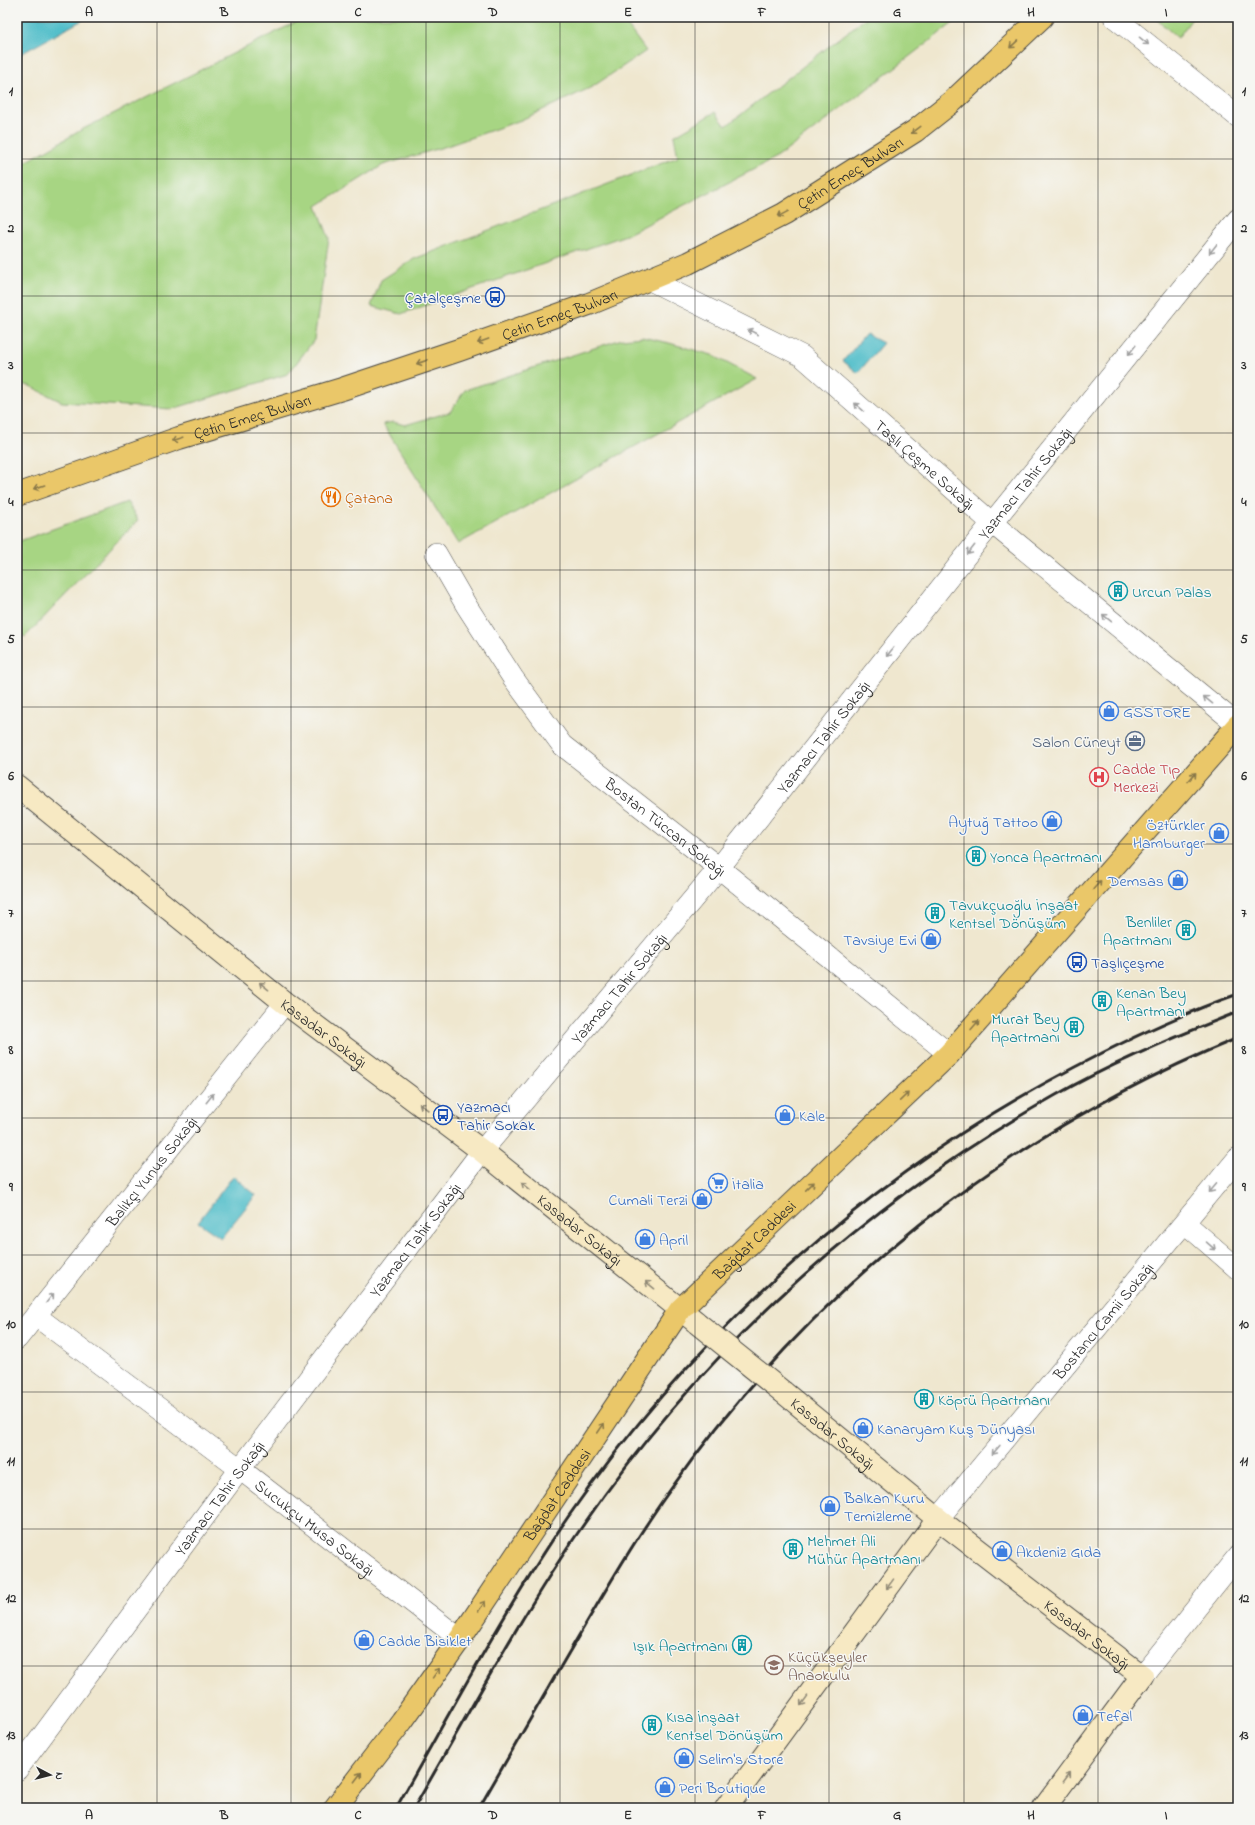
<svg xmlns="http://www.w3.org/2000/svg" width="1255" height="1825" viewBox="0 0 1255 1825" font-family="'Indie Flower',sans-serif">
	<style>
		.green { fill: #a7d583; stroke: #698057 }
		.water { fill: #50bdc9; stroke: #3e747a }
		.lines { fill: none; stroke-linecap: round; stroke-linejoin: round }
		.minor-casing { stroke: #484744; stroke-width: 22 }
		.secondary-casing { stroke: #484744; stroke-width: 24 }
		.primary-casing { stroke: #484744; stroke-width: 24 }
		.minor { stroke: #fff; stroke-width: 21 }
		.secondary { stroke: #f7e9c3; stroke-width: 22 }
		.primary { stroke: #eac769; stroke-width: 22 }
		.rail { stroke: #2b2b2b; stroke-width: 3 }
		.secondary-bridge-casing { stroke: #484744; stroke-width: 24; stroke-linecap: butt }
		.secondary-bridge { stroke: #f7e9c3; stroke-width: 22 }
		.oneway { stroke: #a0a0a0 }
		.oneway2 { stroke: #8a794a }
		.oneway3 { stroke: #918a77 }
		.grid { fill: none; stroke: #2b2b2b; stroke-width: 1; stroke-opacity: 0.55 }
		.labels { text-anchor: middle; stroke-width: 3; stroke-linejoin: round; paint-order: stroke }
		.street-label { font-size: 16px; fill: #2b2b2b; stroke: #f6f6f2 }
		.transit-label { font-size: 16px; fill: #164399; stroke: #f6f6f2; text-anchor: start }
		.food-label { font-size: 16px; fill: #c56008; stroke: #f6f6f2; text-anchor: start }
		.culture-label { font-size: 16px; fill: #0d838f; stroke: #f6f6f2; text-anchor: start }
		.shop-label { font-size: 16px; fill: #366cbe; stroke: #f6f6f2; text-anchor: start }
		.service-label { font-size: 16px; fill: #4e5e75; stroke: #f6f6f2; text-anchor: end }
		.health-label { font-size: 16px; fill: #be3a42; stroke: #f6f6f2; text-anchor: start }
		.education-label { font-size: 16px; fill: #785e54; stroke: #f6f6f2; text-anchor: start }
		.neatline { fill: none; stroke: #2b2b2b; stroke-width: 1.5 }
		.grid-label { font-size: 13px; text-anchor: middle; font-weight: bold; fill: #2b2b2b }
	</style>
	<rect width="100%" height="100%" fill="#f6f6f2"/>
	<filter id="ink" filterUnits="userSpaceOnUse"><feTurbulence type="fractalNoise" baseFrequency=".025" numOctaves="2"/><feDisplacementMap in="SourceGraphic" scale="8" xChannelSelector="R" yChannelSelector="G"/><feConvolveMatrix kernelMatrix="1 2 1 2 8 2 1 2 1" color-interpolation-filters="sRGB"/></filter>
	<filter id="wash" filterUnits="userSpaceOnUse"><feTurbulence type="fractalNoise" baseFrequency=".012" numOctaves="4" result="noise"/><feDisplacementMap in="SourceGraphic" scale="16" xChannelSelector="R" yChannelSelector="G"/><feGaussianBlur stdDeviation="0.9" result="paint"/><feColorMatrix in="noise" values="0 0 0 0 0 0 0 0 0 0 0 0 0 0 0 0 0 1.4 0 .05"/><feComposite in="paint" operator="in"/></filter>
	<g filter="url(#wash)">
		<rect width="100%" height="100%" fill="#efe7cf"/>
		<g class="green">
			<path d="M306,17H621L646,51L592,87L521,120L447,146L383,165L317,206L329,238L314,340L288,374L172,409L62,402L30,386L17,383V167L83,129Z"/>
			<path d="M867,17H961L778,157L626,235L401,314L371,306L381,280L414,259L678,157L674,136L715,112L726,126Z"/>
			<path d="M1154,17H1193L1178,38Z"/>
			<path d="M642,337L669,343L712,355L757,379L458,544L383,424L393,422L405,425L450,412L465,390L622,339Z"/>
			<path d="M127,502L138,520L25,637L17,631V542Z"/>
		</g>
		<g class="water">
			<path d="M17,17H88L17,56Z"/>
			<path d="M866,334L883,343L858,373L843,361Z"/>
			<path d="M233,1176L256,1195L221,1238L198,1222Z"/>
		</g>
	</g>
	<g filter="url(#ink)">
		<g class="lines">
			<g class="minor-casing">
				<g id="minor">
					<path d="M1114,17L1238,117"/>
					<path id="s1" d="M650,280L802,356L992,523L1238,725"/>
					<path id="s2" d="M436,553L466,605L513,678L562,745L719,868L949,1054"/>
					<path d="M1185,1223L1238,1269"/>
					<path id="s3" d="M36,1316L240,1469L460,1639"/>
					<path id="s4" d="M17,1339L285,1003"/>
					<path id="s5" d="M938,1519L1238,1158"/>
					<path d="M1142,1676L1238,1556"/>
					<path id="s6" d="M17,1770L240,1469L482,1151L719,868L992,523L1238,219"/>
				</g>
			</g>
			<g class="secondary-casing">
				<g id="secondary">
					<path id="s7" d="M17,786L285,1003L482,1151L696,1322"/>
					<path id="s8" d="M783,1392L938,1519L1142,1676L1044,1808"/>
					<path d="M726,1808L938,1519"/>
				</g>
			</g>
			<g class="primary-casing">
				<g id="primary">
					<path id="s9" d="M17,495L179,438L342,389L459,350L589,304L688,263L784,214L915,131L953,101L1042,17"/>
					<path id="s10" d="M335,1808L402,1721L460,1639L680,1310L949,1054L1238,725"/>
				</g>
			</g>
			<use href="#minor" class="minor"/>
			<use href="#secondary" class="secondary"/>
			<use href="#primary" class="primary"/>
			<g class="rail">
				<path d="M396,1808C452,1710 504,1610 568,1517C698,1330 871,1174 1073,1068C1126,1040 1181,1014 1238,994"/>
				<path d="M414,1808C469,1713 521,1614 584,1524C706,1347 868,1201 1056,1095C1114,1062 1176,1036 1238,1012"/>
				<path d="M479,1808C516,1744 553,1679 591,1615C615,1574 640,1532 668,1493C812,1288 1006,1133 1238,1038"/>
			</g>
			<g class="secondary-bridge-casing">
				<path id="secondary-bridge" d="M697,1323L783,1392"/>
			</g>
			<use href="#secondary-bridge" class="secondary-bridge"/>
		</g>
		<defs><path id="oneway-shaft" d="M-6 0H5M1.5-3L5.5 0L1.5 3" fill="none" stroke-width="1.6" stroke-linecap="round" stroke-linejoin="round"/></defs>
		<g class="oneway">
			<use href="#oneway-shaft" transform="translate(1144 41) rotate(39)"/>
			<use href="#oneway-shaft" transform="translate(1213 249) rotate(129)"/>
			<use href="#oneway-shaft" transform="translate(753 332) rotate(-153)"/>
			<use href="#oneway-shaft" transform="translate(1132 350) rotate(129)"/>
			<use href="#oneway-shaft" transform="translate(859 407) rotate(-139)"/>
			<use href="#oneway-shaft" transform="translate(971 550) rotate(128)"/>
			<use href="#oneway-shaft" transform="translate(1107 618) rotate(-141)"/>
			<use href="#oneway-shaft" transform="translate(890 652) rotate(128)"/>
			<use href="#oneway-shaft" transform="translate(1208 700) rotate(-141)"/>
			<use href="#oneway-shaft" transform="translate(210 1098) rotate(-51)"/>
			<use href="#oneway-shaft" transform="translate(1213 1188) rotate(130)"/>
			<use href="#oneway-shaft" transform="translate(1211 1246) rotate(41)"/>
			<use href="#oneway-shaft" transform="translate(50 1298) rotate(-51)"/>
			<use href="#oneway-shaft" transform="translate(996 1450) rotate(130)"/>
		</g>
		<g class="oneway2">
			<use href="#oneway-shaft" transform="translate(1014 44) rotate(137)"/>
			<use href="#oneway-shaft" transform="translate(916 130) rotate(143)"/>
			<use href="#oneway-shaft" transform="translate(783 214) rotate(151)"/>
			<use href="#oneway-shaft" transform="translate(483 341) rotate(160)"/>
			<use href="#oneway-shaft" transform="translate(422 362) rotate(161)"/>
			<use href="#oneway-shaft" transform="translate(178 439) rotate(162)"/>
			<use href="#oneway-shaft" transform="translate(39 487) rotate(161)"/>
			<use href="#oneway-shaft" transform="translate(1192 777) rotate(-49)"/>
			<use href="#oneway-shaft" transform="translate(1097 885) rotate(-49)"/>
			<use href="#oneway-shaft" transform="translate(975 1025) rotate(-49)"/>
			<use href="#oneway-shaft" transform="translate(904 1097) rotate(-44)"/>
			<use href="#oneway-shaft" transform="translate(810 1186) rotate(-44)"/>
			<use href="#oneway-shaft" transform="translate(601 1428) rotate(-56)"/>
			<use href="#oneway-shaft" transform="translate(482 1606) rotate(-56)"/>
			<use href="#oneway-shaft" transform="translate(436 1673) rotate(-55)"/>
			<use href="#oneway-shaft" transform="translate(358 1777) rotate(-53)"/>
		</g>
		<g class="oneway3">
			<use href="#oneway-shaft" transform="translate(264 986) rotate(-141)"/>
			<use href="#oneway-shaft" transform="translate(424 1107) rotate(-143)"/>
			<use href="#oneway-shaft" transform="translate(526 1186) rotate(-141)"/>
			<use href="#oneway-shaft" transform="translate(650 1285) rotate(-141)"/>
			<use href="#oneway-shaft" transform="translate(890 1584) rotate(126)"/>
			<use href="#oneway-shaft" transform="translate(804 1701) rotate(126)"/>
			<use href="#oneway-shaft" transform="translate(1067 1777) rotate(-53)"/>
		</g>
	</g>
	<path class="grid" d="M157,17V1808M291,17V1808M426,17V1808M560,17V1808M695,17V1808M829,17V1808M964,17V1808M1098,17V1808M17,159H1238M17,296H1238M17,433H1238M17,570H1238M17,707H1238M17,844H1238M17,981H1238M17,1118H1238M17,1255H1238M17,1392H1238M17,1529H1238M17,1666H1238"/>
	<defs>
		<g id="bus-ring" transform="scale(1)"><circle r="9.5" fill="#f6f6f2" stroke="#1a4fb4" stroke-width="1.5"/><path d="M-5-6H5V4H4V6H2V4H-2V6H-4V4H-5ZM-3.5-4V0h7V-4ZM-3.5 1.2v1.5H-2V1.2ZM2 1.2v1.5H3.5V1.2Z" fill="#1a4fb4"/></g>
		<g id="restaurant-ring" transform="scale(1)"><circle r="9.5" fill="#f6f6f2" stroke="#e8710a" stroke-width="1.5"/><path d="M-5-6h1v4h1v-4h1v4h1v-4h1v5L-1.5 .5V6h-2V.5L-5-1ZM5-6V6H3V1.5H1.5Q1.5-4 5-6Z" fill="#e8710a"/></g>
		<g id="building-ring" transform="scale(1)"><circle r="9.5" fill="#f6f6f2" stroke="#0f9aa8" stroke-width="1.5"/><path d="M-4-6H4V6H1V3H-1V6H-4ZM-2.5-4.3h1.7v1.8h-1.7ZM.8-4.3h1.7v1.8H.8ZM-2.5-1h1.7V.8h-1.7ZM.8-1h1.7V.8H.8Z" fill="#0f9aa8"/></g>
		<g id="shop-ring" transform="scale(1)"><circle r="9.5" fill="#f6f6f2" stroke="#3f7fe0" stroke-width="1.5"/><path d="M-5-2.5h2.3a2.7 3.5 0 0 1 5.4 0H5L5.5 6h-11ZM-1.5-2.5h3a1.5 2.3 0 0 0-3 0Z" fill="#3f7fe0"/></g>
		<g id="office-ring" transform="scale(1)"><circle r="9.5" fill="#f6f6f2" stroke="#5c6f8a" stroke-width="1.5"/><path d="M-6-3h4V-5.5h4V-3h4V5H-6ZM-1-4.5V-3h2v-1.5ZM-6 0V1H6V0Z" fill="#5c6f8a"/></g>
		<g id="hospital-ring" transform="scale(1)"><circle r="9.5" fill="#f6f6f2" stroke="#e0444e" stroke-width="1.5"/><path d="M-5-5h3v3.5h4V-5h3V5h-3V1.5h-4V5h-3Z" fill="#e0444e"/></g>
		<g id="supermarket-ring" transform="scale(1)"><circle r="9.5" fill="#f6f6f2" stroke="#3f7fe0" stroke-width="1.5"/><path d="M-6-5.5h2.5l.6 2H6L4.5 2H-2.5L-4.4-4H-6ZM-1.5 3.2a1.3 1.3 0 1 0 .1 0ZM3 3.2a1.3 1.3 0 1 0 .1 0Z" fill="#3f7fe0"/></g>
		<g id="school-ring" transform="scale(1)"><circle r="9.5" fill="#f6f6f2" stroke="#8d6e63" stroke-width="1.5"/><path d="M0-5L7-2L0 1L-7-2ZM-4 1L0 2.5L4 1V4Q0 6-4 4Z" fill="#8d6e63"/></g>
	</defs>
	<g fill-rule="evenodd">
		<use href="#bus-ring" x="495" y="297"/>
		<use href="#restaurant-ring" x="331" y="497"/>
		<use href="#building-ring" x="1118" y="591"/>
		<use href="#shop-ring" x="1109" y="711"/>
		<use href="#office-ring" x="1135" y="741"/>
		<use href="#hospital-ring" x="1099" y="777"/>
		<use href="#shop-ring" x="1052" y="821"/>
		<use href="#shop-ring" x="1219" y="833"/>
		<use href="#building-ring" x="976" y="856"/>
		<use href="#shop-ring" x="1178" y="880"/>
		<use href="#building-ring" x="935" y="913"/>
		<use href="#building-ring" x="1186" y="930"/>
		<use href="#shop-ring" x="931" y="939"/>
		<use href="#bus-ring" x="1077" y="962"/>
		<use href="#building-ring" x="1102" y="1001"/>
		<use href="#building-ring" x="1074" y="1027"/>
		<use href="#bus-ring" x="443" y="1115"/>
		<use href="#shop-ring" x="785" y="1115"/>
		<use href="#supermarket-ring" x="718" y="1183"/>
		<use href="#shop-ring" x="702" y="1199"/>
		<use href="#shop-ring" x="645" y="1239"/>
		<use href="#building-ring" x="924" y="1399"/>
		<use href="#shop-ring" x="863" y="1428"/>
		<use href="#shop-ring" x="830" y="1506"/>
		<use href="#building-ring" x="793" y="1549"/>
		<use href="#shop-ring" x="1002" y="1551"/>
		<use href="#shop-ring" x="364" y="1640"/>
		<use href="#building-ring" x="742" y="1645"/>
		<use href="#school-ring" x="774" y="1665"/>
		<use href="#shop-ring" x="1083" y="1715"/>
		<use href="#building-ring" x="652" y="1725"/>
		<use href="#shop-ring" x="684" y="1758"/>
		<use href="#shop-ring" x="665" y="1787"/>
	</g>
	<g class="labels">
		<g class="street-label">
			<text dy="6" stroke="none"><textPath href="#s9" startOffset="896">Çetin Emeç Bulvarı</textPath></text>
			<text dy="6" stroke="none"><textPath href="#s9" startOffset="572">Çetin Emeç Bulvarı</textPath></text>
			<text dy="6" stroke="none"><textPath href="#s9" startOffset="248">Çetin Emeç Bulvarı</textPath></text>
			<text dy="6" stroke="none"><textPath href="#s1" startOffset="334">Taşlı Çeşme Sokağı</textPath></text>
			<text dy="6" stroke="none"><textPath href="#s6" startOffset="1635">Yazmacı Tahir Sokağı</textPath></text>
			<text dy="6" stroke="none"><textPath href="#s6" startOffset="1311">Yazmacı Tahir Sokağı</textPath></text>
			<text dy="6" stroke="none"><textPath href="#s2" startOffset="362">Bostan Tüccarı Sokağı</textPath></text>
			<text dy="6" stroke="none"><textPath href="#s6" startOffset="987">Yazmacı Tahir Sokağı</textPath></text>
			<text dy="6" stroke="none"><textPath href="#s7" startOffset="394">Kasadar Sokağı</textPath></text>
			<text dy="6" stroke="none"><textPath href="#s4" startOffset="215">Balıkçı Yunus Sokağı</textPath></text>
			<text dy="6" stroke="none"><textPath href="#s7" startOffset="717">Kasadar Sokağı</textPath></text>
			<text dy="6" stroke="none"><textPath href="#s6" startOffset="663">Yazmacı Tahir Sokağı</textPath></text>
			<text dy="6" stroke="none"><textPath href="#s10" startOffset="708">Bağdat Caddesi</textPath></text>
			<text dy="6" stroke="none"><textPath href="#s5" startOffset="258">Bostancı Camii Sokağı</textPath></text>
			<text dy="6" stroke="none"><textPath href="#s8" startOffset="65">Kasadar Sokağı</textPath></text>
			<text dy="6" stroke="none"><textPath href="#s10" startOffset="384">Bağdat Caddesi</textPath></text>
			<text dy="6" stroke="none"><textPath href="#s6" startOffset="339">Yazmacı Tahir Sokağı</textPath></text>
			<text dy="6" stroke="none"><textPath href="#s3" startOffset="350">Sucukçu Musa Sokağı</textPath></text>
			<text dy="6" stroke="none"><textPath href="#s8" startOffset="389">Kasadar Sokağı</textPath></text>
		</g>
		<g class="transit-label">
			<text x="481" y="303" text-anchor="end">Çatalçeşme</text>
			<text x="1091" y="968">Taşlıçeşme</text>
			<text x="457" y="1112">Yazmacı<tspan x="457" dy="18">Tahir Sokak</tspan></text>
		</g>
		<g class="food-label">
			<text x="345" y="503">Çatana</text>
		</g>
		<g class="culture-label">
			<text x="1132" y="597">Urcun Palas</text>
			<text x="990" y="862">Yonca Apartmanı</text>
			<text x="949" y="910">Tavukçuoğlu İnşaat<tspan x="949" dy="18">Kentsel Dönüşüm</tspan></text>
			<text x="1172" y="927" text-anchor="end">Benliler<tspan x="1172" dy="18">Apartmanı</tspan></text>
			<text x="1116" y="998">Kenan Bey<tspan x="1116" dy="18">Apartmanı</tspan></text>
			<text x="1060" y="1024" text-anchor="end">Murat Bey<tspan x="1060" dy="18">Apartmanı</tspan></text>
			<text x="938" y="1405">Köprü Apartmanı</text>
			<text x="807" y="1546">Mehmet Ali<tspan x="807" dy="18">Mühür Apartmanı</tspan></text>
			<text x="728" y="1651" text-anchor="end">Işık Apartmanı</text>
			<text x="666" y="1722">Kısa İnşaat<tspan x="666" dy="18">Kentsel Dönüşüm</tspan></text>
		</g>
		<g class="shop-label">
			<text x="1123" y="717">GSSTORE</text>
			<text x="1038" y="827" text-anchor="end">Aytuğ Tattoo</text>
			<text x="1205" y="830" text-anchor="end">Öztürkler<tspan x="1205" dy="18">Hamburger</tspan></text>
			<text x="1164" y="886" text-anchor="end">Demsas</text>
			<text x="917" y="945" text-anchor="end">Tavsiye Evi</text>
			<text x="799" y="1121">Kale</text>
			<text x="732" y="1189">İtalia</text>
			<text x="688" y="1205" text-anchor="end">Cumali Terzi</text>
			<text x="659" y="1245">April</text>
			<text x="877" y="1434">Kanaryam Kuş Dünyası</text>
			<text x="844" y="1503">Balkan Kuru<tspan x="844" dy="18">Temizleme</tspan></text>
			<text x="1016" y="1557">Akdeniz Gıda</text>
			<text x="378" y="1646">Cadde Bisiklet</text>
			<text x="1097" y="1721">Tefal</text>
			<text x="698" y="1764">Selim's Store</text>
			<text x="679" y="1793">Peri Boutique</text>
		</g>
		<g class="service-label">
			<text x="1121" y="747">Salon Cüneyt</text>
		</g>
		<g class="health-label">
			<text x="1113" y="774">Cadde Tıp<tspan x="1113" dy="18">Merkezi</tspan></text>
		</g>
		<g class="education-label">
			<text x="788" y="1662">Küçükşeyler<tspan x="788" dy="18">Anaokulu</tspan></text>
		</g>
	</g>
	<rect width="1255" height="1825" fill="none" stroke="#f6f6f2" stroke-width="44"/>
	<g transform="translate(50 1775) rotate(97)" stroke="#f6f6f2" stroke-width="3" paint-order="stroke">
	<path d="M0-3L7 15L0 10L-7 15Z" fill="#2b2b2b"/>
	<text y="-6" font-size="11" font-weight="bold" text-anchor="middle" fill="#2b2b2b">N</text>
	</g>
	<rect x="22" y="22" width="1211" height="1781" class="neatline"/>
	<g class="grid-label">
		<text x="89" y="16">A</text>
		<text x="224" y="16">B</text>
		<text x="358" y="16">C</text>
		<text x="493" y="16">D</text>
		<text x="628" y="16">E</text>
		<text x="762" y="16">F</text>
		<text x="897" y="16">G</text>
		<text x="1031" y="16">H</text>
		<text x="1166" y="16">I</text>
		<text x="11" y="95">1</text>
		<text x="1244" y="95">1</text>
		<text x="11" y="232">2</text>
		<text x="1244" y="232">2</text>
		<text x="11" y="369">3</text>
		<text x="1244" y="369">3</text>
		<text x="11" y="506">4</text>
		<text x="1244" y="506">4</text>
		<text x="11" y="643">5</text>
		<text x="1244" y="643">5</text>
		<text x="11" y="780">6</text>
		<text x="1244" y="780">6</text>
		<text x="11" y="917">7</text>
		<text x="1244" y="917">7</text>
		<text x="11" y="1054">8</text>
		<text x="1244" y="1054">8</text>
		<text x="11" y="1191">9</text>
		<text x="1244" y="1191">9</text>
		<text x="11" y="1328">10</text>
		<text x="1244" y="1328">10</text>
		<text x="11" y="1465">11</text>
		<text x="1244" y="1465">11</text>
		<text x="11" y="1602">12</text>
		<text x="1244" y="1602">12</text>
		<text x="11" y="1739">13</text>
		<text x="1244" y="1739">13</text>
		<text x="89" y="1819">A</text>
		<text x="224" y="1819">B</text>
		<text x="358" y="1819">C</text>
		<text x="493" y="1819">D</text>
		<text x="628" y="1819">E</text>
		<text x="762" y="1819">F</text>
		<text x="897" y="1819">G</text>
		<text x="1031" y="1819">H</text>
		<text x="1166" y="1819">I</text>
	</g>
</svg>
